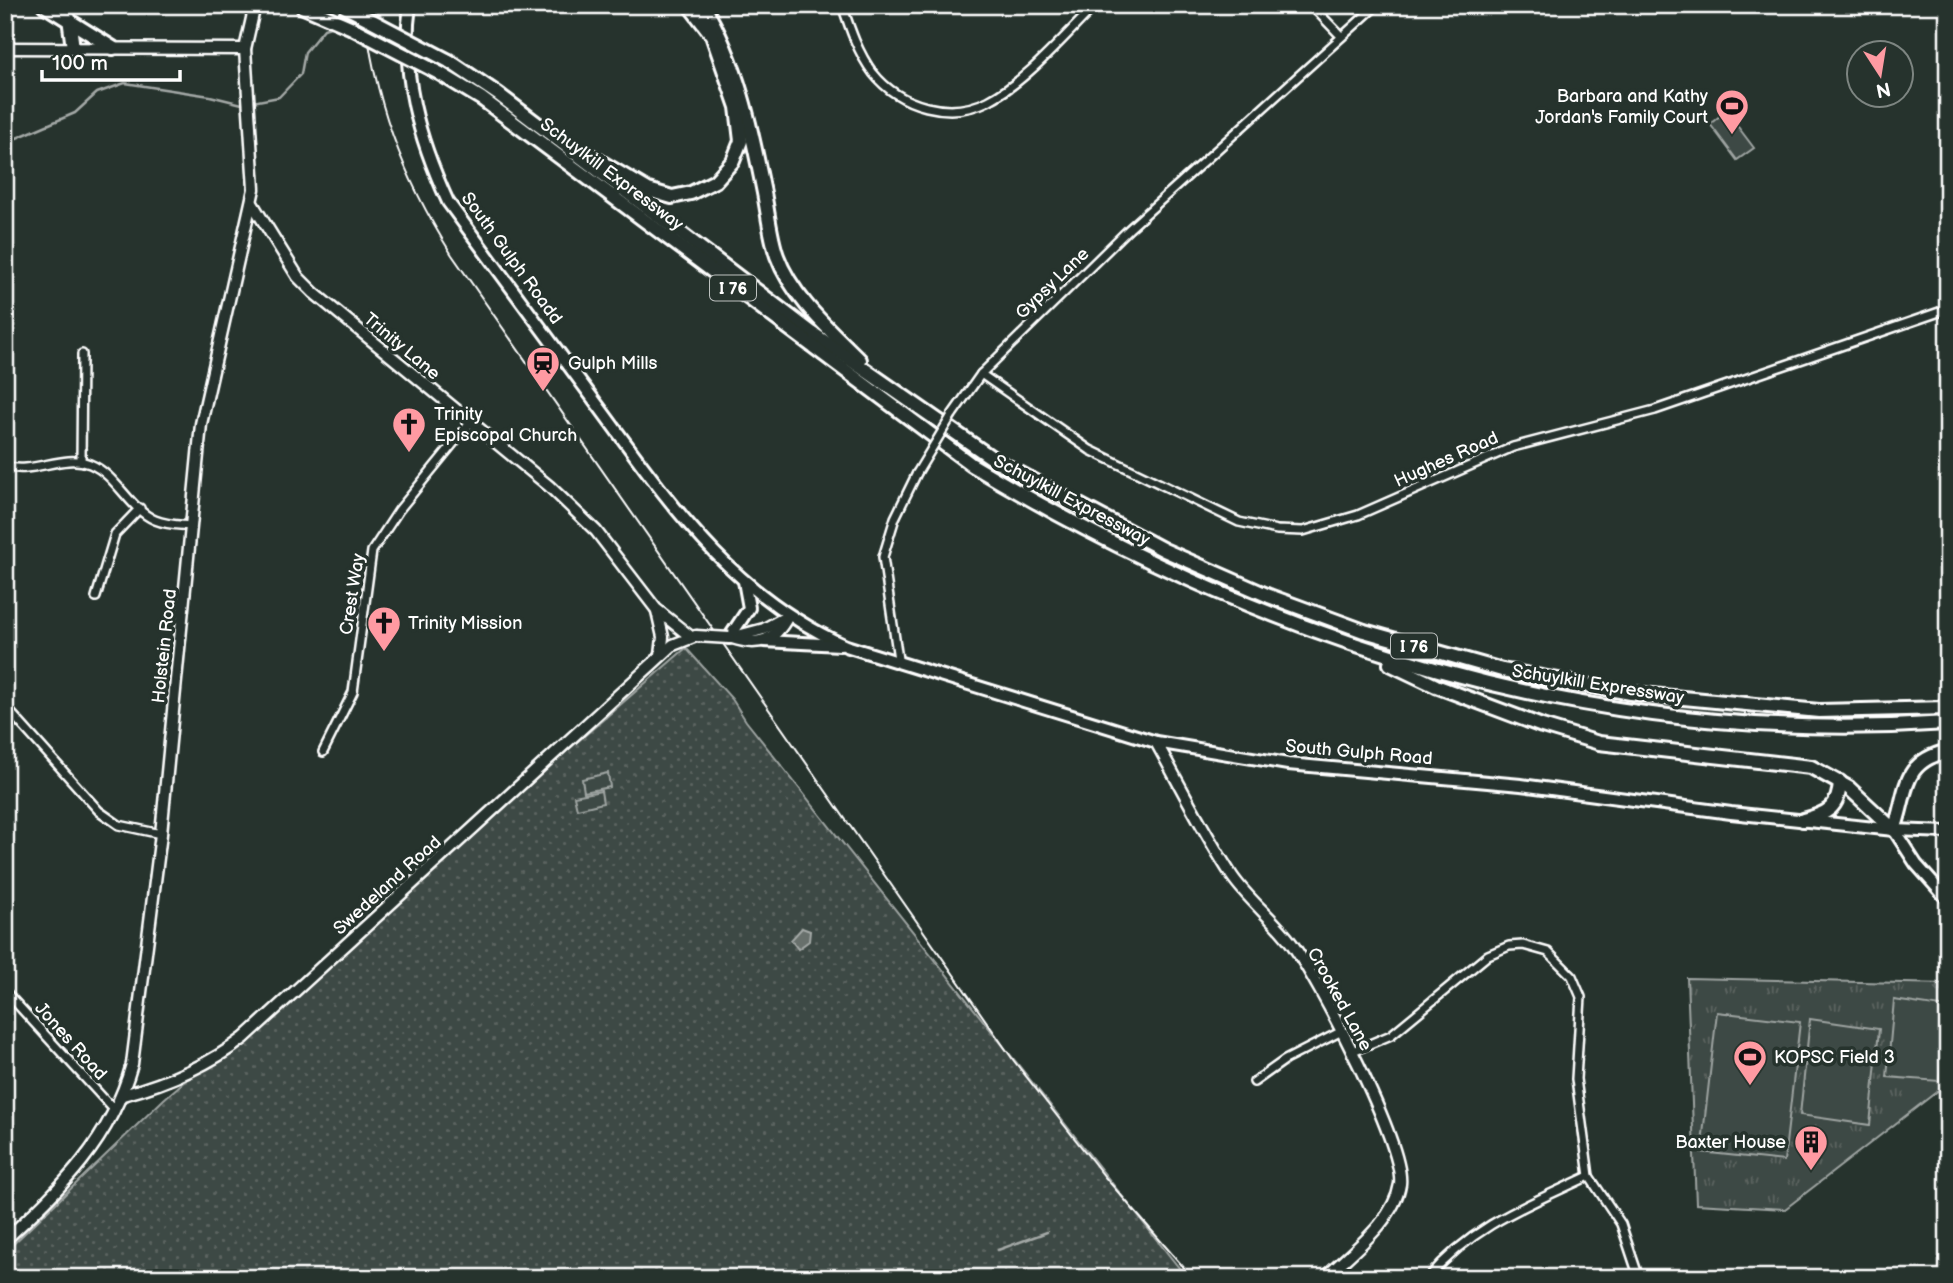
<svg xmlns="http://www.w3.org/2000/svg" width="1953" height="1283" viewBox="0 0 1953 1283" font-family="'Balsamiq Sans',sans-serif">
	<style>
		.grass { fill: url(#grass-dots); stroke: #9ea4a2; stroke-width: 2 }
		.park { fill: url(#park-tufts); stroke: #9ea4a2; stroke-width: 2 }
		.pitch { fill: #3e4944; stroke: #9ea4a2; stroke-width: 2 }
		.water { fill: #67706c; stroke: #a4a9a7; stroke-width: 2 }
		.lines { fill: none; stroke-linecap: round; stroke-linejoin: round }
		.stream { stroke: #a4a9a7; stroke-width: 2.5 }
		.street-casing { stroke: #fff; stroke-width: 12 }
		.secondary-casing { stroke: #fff; stroke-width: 15 }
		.primary-casing { stroke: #fff; stroke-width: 16 }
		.highway-casing { stroke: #fff; stroke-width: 18 }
		.street { stroke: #26332d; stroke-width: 7 }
		.secondary { stroke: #26332d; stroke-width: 10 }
		.primary { stroke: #26332d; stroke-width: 10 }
		.highway { stroke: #26332d; stroke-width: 12 }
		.tram { stroke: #fff; stroke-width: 2 }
		.street-bridge-casing { stroke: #fff; stroke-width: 12; stroke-linecap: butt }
		.secondary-bridge-casing { stroke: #fff; stroke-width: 15; stroke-linecap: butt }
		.highway-bridge-casing { stroke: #fff; stroke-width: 18; stroke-linecap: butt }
		.street-bridge { stroke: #26332d; stroke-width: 7 }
		.secondary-bridge { stroke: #26332d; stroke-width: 10 }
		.highway-bridge { stroke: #26332d; stroke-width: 12 }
		.labels { text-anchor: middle; stroke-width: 7; stroke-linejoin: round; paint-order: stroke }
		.shield { fill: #26332d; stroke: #bec2c0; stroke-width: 2 }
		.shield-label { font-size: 16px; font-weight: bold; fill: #fff }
		.poi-label { font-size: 18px; fill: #fff; stroke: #26332d; text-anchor: start }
		.street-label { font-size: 18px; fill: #fff; stroke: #26332d }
	</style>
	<defs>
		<pattern id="grass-dots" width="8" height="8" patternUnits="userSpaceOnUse" patternTransform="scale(1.75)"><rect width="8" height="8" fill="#3e4944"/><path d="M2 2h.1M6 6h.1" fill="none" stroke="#5b6460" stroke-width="1.8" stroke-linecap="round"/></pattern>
		<pattern id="park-tufts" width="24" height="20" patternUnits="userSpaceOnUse" patternTransform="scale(1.75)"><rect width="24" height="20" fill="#3e4944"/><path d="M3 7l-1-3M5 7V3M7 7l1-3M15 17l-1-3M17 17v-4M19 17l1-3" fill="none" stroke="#5b6460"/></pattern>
	</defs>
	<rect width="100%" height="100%" fill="#26332d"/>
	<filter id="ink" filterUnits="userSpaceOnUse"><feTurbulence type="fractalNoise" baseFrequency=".0143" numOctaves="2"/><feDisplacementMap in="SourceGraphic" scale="14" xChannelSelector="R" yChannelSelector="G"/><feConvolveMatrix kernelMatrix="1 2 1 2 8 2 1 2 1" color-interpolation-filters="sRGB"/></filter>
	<g filter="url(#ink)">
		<path class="grass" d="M686,648L732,699L746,721L1187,1278H5V1252L164,1099Z"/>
		<path class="park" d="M1687,978L1948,984V1083L1785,1209L1696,1204Z"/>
		<g class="pitch">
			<path d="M1726,111L1754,148L1737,160L1710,124Z"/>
			<path d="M608,773L610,787L584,792L582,779Z"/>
			<path d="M601,791L603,803L577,809L574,796Z"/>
			<path d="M1894,1000L1948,1008L1939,1081L1887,1077Z"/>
			<path d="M1717,1012L1800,1022L1784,1161L1701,1152Z"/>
			<path d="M1810,1019L1879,1029L1870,1125L1800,1115Z"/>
		</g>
		<path class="water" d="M802,928L810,931L809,941L798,949L791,940Z"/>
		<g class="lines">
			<g class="stream">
				<path d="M369,15L385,10L386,5"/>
				<path d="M5,143L75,113L97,93L125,83L210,96L242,104L279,97L301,74L305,52L324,29L336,25"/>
				<path d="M998,1250L1047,1232"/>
			</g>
			<g class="street-casing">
				<g id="street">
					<path d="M842,5C850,29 858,53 873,73C900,107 950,120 988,101C1027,81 1065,35 1096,5"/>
					<path d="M1311,5L1341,36"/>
					<path d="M981,374L1090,450L1239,522L1277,530L1303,531L1358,515L1513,447L1655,410L1948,309"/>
					<path d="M952,415L981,374L1129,229L1377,5"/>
					<path d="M81,461L82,354"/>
					<path d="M5,466C34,475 62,453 90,464C117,475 129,509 155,520C167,525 180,525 192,526"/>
					<path d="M96,597L115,534L140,508"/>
					<path d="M898,659L883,557L895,518L917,473"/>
					<path d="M5,706L99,811L119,825L161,834"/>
					<path d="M323,752L353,692L372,551L399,510L470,423"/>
					<path d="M5,991L115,1111"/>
					<path d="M1353,1051L1391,1035L1488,955L1509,946L1523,945L1548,952L1572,976L1581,997L1576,1079L1589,1176L1621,1224L1639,1278"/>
					<path d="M1254,1082L1285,1060L1340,1032"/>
					<path d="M1428,1278C1473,1225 1528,1205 1589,1176"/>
				</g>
			</g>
			<g class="secondary-casing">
				<g id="secondary">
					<path d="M5,48L245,49"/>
					<path d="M252,203L298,277L314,293L549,486L596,531L656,609L691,637"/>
					<path d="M657,611L663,637L661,655"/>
					<path d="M730,638L764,629L788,616"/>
					<path d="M732,638C759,647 775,641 788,616"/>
					<path d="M1156,742C1181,787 1204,833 1232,876C1249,901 1274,919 1292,944C1318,980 1405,1145 1400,1184C1394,1222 1351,1252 1325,1278"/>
					<path d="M123,1095C167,1083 208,1066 244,1038L673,645L696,636"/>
					<path d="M5,1240C63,1186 110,1142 132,1064L161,834L201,424L254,189L245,49L255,5"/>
				</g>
			</g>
			<g class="primary-casing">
				<g id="primary">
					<path d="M410,5C400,75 419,139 448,202C497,268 545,334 594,400C668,500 728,593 846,646L1156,742L1288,764L1521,785L1731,813L1894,830L1948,832"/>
					<path d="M729,638L749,608L744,581"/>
					<path d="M764,641L840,645"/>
					<path d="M1894,830L1916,864L1948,900"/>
				</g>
			</g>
			<g class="highway-casing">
				<g id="highway">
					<path d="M44,5L113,48"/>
					<path d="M703,5C738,63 751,127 764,193C768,213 770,236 777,256C792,297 829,329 860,360"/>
					<path d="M69,18L73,48"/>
					<path d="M449,61L498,94L812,333L995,460L1164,550L1269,596L1364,631L1502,670L1631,693L1819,711L1948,708"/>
					<path d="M439,73L482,99L972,465C1269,644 1598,748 1948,723"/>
					<path d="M584,152L648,190L672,197L691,193L715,181L733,161L741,141L737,107L712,35L689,5"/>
					<path d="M1390,664L1436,686L1542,726L1599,743L1811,767L1849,788L1894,830C1908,792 1900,762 1948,751"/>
					<path d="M1803,820C1827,814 1839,808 1840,782"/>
				</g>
			</g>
			<use href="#street" class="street"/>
			<use href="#secondary" class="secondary"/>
			<use href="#primary" class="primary"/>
			<use href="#highway" class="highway"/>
			<path class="tram" d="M364,5C373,98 402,176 452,255L1014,1061L1104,1176L1193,1278"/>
			<g class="street-bridge-casing">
				<path id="street-bridge" d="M917,473L952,415"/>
			</g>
			<g class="secondary-bridge-casing">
				<path id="secondary-bridge" d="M696,636L729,638"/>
			</g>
			<g class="highway-bridge-casing">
				<g id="highway-bridge">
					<path d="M299,5L350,27L439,73"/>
					<path d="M342,5L449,61"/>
				</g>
			</g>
			<use href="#street-bridge" class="street-bridge"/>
			<use href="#secondary-bridge" class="secondary-bridge"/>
			<use href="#highway-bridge" class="highway-bridge"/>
		</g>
	</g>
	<defs>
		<g id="stadium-pin" transform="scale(1.75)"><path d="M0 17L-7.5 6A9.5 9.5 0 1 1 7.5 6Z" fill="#ff9aa2" stroke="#26332d"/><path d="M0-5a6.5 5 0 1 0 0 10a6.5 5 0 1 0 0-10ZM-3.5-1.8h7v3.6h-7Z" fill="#111"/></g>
		<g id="station-pin" transform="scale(1.75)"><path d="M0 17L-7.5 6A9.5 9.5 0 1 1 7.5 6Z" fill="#ff9aa2" stroke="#26332d"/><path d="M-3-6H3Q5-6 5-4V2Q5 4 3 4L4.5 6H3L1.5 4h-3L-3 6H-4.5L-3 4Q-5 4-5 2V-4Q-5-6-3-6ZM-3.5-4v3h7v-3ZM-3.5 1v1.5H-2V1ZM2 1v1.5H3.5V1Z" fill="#111"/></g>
		<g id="church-pin" transform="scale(1.75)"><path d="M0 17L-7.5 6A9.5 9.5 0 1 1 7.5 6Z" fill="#ff9aa2" stroke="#26332d"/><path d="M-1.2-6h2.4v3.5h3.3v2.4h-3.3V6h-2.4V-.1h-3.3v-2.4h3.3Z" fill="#111"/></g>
		<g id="building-pin" transform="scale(1.75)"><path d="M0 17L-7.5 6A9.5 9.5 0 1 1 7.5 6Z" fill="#ff9aa2" stroke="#26332d"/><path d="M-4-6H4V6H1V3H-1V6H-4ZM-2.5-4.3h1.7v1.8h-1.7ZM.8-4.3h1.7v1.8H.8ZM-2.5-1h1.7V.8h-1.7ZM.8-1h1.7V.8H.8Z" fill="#111"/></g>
	</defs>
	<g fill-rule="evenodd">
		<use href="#stadium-pin" x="1732" y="106"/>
		<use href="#station-pin" x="543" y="363"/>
		<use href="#church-pin" x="409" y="424"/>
		<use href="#church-pin" x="384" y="623"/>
		<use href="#stadium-pin" x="1750" y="1057"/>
		<use href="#building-pin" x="1811" y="1142"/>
	</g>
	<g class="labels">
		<g class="shield">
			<rect x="710" y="275.5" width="46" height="25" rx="5"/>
			<rect x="1391" y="633.5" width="46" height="25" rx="5"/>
		</g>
		<g class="shield-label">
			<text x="733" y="294">I 76</text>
			<text x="1414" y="652">I 76</text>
		</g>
		<g class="poi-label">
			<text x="1708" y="102" text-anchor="end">Barbara and Kathy<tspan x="1708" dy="21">Jordan's Family Court</tspan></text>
			<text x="568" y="369">Gulph Mills</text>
			<text x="434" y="420">Trinity<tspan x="434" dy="21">Episcopal Church</tspan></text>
			<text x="408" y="629">Trinity Mission</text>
			<text x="1774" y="1063">KOPSC Field 3</text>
			<text x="1786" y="1148" text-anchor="end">Baxter House</text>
		</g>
		<g class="street-label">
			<text transform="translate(612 174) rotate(37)" y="6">Schuylkill Expressway</text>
			<text transform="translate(512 258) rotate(54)" y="6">South Gulph Roadd</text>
			<text transform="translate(1052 283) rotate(-44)" y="6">Gypsy Lane</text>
			<text transform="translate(402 346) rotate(40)" y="6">Trinity Lane</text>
			<text transform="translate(1446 459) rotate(-24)" y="6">Hughes Road</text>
			<text transform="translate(1072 500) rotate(28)" y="6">Schuylkill Expressway</text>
			<text transform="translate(352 594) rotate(-81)" y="6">Crest Way</text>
			<text transform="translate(164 646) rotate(-84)" y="6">Holstein Road</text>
			<text transform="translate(1598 684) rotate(9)" y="6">Schuylkill Expressway</text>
			<text transform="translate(1359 752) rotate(5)" y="6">South Gulph Road</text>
			<text transform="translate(387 885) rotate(-42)" y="6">Swedeland Road</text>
			<text transform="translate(1340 999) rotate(61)" y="6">Crooked Lane</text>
			<text transform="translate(71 1041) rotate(48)" y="6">Jones Road</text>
		</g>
	</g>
	<rect width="1953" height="1283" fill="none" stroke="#26332d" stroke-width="28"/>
	<rect x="14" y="14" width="1925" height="1255" fill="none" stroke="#fff" stroke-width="2.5" filter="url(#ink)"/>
	<g transform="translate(1880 74) rotate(168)"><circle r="33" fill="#26332d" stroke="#7d8581" stroke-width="2"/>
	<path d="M0-5L12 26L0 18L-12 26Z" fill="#ff9aa2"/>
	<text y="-10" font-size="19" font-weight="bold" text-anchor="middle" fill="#ffffff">N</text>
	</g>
	<path d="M42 70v10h138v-10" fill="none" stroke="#ffffff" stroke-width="3.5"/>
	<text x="52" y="70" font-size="21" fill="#ffffff" stroke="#26332d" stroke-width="5" paint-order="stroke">100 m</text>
</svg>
